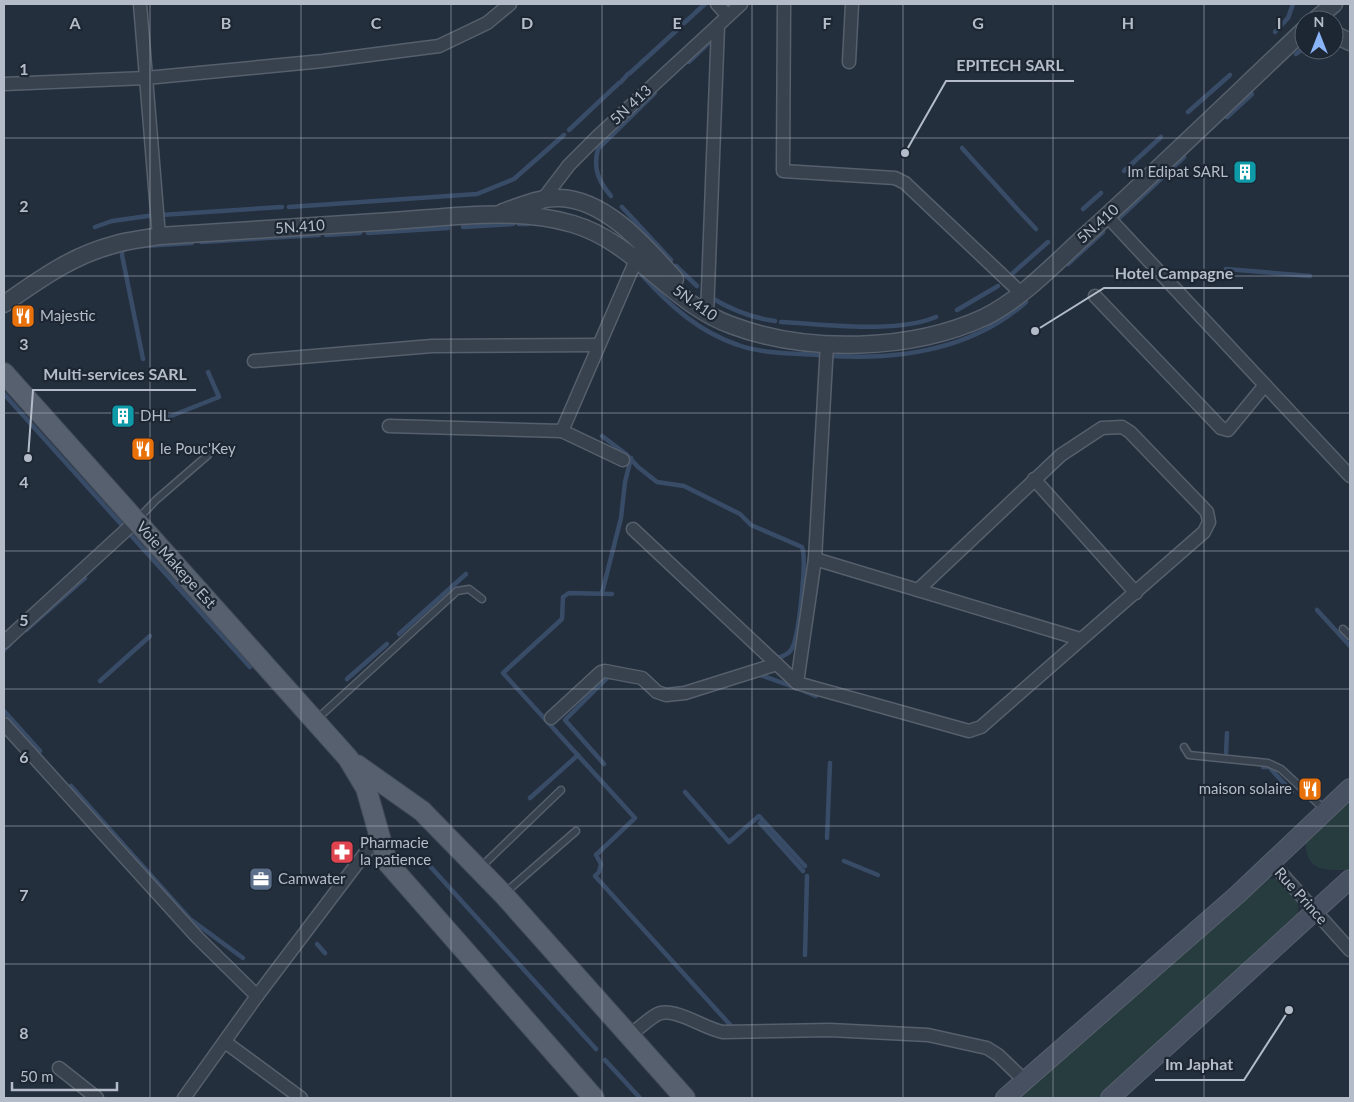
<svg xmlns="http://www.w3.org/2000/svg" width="1354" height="1102" viewBox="0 0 1354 1102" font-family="Lato,sans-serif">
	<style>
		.green { fill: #263c3f }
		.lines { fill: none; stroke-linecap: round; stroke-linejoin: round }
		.stream { stroke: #394c67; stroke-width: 4.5 }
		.service-casing { stroke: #565f6c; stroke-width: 9 }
		.minor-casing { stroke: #565f6c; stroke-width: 15 }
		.tertiary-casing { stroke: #565f6c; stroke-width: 19 }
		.secondary-casing { stroke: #565f6c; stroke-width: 20 }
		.primary-casing { stroke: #414a57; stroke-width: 22 }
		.service { stroke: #38414e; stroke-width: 6 }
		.minor { stroke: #38414e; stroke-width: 12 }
		.tertiary { stroke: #38414e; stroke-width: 16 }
		.secondary { stroke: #465061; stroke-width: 18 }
		.primary { stroke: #56606e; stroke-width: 20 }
		.grid { fill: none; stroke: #b4bcc9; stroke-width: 1; stroke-opacity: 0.55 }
		.labels { text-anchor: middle; stroke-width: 4.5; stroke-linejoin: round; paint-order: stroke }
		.street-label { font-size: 15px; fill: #b4bcc9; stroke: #1d2633 }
		.poi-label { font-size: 15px; fill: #b4bcc9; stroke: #1d2633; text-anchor: start }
		.grid-label { font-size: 16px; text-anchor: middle; font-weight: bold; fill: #b4bcc9; stroke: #1d2633; stroke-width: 4.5; stroke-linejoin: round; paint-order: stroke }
		.leader { fill: none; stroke: #b4bcc9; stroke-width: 2 }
		.callout-dot { fill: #b4bcc9; stroke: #1d2633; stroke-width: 2 }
		.callout-label { font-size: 16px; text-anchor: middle; font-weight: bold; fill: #b4bcc9; stroke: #1d2633; stroke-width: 4.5; stroke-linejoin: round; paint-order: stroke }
	</style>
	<rect width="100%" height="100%" fill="#242f3e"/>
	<g class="green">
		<path d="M1350,790V870C1318,870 1305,871 1305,833Z"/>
		<path d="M1264,879H1283C1303,905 1301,903 1291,933L1107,1098H1007Z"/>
	</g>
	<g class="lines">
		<g class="stream">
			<path d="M695,13L705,4"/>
			<path d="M684,23L693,15"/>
			<path d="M1275,32L1288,18L1293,4"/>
			<path d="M1296,54L1304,48"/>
			<path d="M689,62L713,39"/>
			<path d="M630,73L677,30"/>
			<path d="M621,82L628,74"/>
			<path d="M1188,112L1230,75"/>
			<path d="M1227,117L1252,94"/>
			<path d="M569,130L619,83"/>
			<path d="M962,148L990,179"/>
			<path d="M1124,171L1161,137"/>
			<path d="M992,181L1019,211"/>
			<path d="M611,196C598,181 593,168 598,149L655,93"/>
			<path d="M289,207L477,194L514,179L564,135"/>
			<path d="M622,207L671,260"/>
			<path d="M1083,209L1101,193"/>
			<path d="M1021,213L1036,229"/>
			<path d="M161,215L282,207"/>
			<path d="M1117,220L1184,157"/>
			<path d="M519,224H528"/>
			<path d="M95,227L112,221L155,215"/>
			<path d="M463,227L513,224"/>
			<path d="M368,233L448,228"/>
			<path d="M326,235L360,233"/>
			<path d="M201,242L319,235"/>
			<path d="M143,246L192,243"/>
			<path d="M126,249L122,250V255L143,359"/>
			<path d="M1068,264L1103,232"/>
			<path d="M676,266L697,286"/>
			<path d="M1226,269L1310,276"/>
			<path d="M1013,273L1048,242"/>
			<path d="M642,275C669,305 699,332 738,345C763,354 792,353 819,355"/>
			<path d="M710,297C730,309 751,318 775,321"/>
			<path d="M957,310L998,286"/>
			<path d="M781,322C826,324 895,334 936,317"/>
			<path d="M832,356C901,360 972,350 1026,302"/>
			<path d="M4,394L121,524"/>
			<path d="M166,418L219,397L208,372"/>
			<path d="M602,436L626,454L638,467L657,482L684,486L740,514L751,525L802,547C807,559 799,639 791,650C787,656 780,657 774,659"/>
			<path d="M128,532L250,667"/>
			<path d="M602,593L621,518L625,482L631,458"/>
			<path d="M612,594L569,593L563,597L562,619L503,673L635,818L596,855L601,864L599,872L595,876L733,1028"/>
			<path d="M1317,610L1350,646"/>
			<path d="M26,630L85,578"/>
			<path d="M399,634L466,574"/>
			<path d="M4,650L11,643"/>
			<path d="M760,675L794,687"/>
			<path d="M347,679L387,644"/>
			<path d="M100,681L150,636"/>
			<path d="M804,691L816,696"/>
			<path d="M4,711L40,751"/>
			<path d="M1226,753L1227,733"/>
			<path d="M604,764L565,720L608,677H613"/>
			<path d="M1263,767H1269L1292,792"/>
			<path d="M71,786L190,919L243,958"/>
			<path d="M685,792L729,842L759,816L805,866"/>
			<path d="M530,798L578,755"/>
			<path d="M760,823L803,871"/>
			<path d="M827,838L830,763"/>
			<path d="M844,861L878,875"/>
			<path d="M428,864L596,1049"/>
			<path d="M317,944L325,953"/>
			<path d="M805,955L807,876"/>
			<path d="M605,1060L640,1098"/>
		</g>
		<g class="service-casing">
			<g id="service">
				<path d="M137,520L156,500L208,455"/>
				<path d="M1343,629L1350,636"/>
				<path d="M317,719L457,591L469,589L482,599"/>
				<path d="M1184,747L1189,755L1268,763L1281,769L1325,810"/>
				<path d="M480,868L561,790"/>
				<path d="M506,892L576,831"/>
			</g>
		</g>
		<g class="minor-casing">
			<g id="minor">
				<path d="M140,4L159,236"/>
				<path d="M717,4L728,16"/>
				<path d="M784,4L783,171L895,178L905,183L1021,293"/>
				<path d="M849,62L852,4"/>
				<path d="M4,84L146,78L323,61L439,46L487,23L510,4"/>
				<path d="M540,203L569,165L596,138L741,4"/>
				<path d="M1107,216L1350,476"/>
				<path d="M1095,296L1221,428L1228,430L1265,385"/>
				<path d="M707,315L718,26"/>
				<path d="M254,361L432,346L598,345"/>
				<path d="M389,426L562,431L639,253"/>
				<path d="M562,431L623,460"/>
				<path d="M1034,479L1136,593"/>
				<path d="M633,529L797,683L969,731L981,727L1204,532L1209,522L1207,512L1130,432L1122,427L1102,428L1061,455L918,590"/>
				<path d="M815,559L1080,639"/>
				<path d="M4,642L136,521"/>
				<path d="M797,683L815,559L827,344"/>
				<path d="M551,718L601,672L605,671L642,678L657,692L666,695L685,693L777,664"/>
				<path d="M4,724L197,937L257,996"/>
				<path d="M1272,863L1350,950"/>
				<path d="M628,1037C637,1030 646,1021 656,1015C673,1005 704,1029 723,1032L830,1030L928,1035L987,1048L998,1055L1025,1081"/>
				<path d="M225,1042L301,1098"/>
				<path d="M59,1068L97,1098"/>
				<path d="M184,1098L257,996L378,836"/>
			</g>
		</g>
		<g class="tertiary-casing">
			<g id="tertiary">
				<path d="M1315,20L1334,4"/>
				<path d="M1334,34L1350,42"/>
				<path d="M503,212C521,206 540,197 559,198C606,199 646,247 675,279"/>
				<path d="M4,304C39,280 71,256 113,245C127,240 144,239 159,236C237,231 314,226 392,221C452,217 515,207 573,224C635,242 672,304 731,325C807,354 912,351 985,317C1023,298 1055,263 1086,235C1160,168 1231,99 1304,30"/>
			</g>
		</g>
		<g class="secondary-casing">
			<g id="secondary">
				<path d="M1005,1098L1237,895L1350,788"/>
				<path d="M1110,1098L1350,879"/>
			</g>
		</g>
		<g class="primary-casing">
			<g id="primary">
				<path d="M4,373L348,758L366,788L387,862L594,1098"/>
				<path d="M357,765L422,811L503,894L685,1098"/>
			</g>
		</g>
		<use href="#service" class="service"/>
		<use href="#minor" class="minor"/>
		<use href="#tertiary" class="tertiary"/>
		<use href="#secondary" class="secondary"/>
		<use href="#primary" class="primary"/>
	</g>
	<path class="grid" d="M150,4V1098M301,4V1098M451,4V1098M602,4V1098M752,4V1098M903,4V1098M1053,4V1098M1204,4V1098M4,138H1350M4,276H1350M4,413H1350M4,551H1350M4,689H1350M4,826H1350M4,964H1350"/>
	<defs>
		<g id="building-square" transform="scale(1.25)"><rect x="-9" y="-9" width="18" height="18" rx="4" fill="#0f9aa8" stroke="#1d2633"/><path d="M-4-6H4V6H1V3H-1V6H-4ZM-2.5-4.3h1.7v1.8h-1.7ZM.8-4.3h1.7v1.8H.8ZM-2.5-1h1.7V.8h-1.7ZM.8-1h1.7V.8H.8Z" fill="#fff"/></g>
		<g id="restaurant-square" transform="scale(1.25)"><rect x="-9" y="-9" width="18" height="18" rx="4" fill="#e8710a" stroke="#1d2633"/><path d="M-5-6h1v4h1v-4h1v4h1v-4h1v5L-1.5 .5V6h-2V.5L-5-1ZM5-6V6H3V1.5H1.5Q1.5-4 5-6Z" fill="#fff"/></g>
		<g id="pharmacy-square" transform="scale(1.25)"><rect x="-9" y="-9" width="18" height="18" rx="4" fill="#e0444e" stroke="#1d2633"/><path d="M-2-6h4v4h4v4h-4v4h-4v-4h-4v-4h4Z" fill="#fff"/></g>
		<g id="office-square" transform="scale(1.25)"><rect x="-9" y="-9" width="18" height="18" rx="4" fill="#5c6f8a" stroke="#1d2633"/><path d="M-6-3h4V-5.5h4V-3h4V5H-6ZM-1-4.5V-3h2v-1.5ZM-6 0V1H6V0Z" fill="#fff"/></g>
	</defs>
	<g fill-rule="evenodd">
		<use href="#building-square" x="1245" y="172"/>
		<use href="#restaurant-square" x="23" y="316"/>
		<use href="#building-square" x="123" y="416"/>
		<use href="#restaurant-square" x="143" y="449"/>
		<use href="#restaurant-square" x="1310" y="789"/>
		<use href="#pharmacy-square" x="342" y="852"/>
		<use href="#office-square" x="261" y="879"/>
	</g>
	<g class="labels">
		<g class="street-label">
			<text transform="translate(631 105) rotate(-43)" y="5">5N 413</text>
			<text transform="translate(1098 224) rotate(-42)" y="5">5N.410</text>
			<text transform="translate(300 227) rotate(-4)" y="5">5N.410</text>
			<text transform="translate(695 303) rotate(35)" y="5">5N.410</text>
			<text transform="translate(176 565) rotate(48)" y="5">Voie Makepe Est</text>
			<text transform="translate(1301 896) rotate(48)" y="5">Rue Prince</text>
		</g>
		<g class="poi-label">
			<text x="1228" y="177" text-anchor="end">Im Edipat SARL</text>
			<text x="40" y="321">Majestic</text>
			<text x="140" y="421">DHL</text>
			<text x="160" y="454">le Pouc'Key</text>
			<text x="1292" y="794" text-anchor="end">maison solaire</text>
			<text x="360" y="848">Pharmacie<tspan x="360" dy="17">la patience</tspan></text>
			<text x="278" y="884">Camwater</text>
		</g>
	</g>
	<g class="grid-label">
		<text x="75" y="29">A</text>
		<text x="226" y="29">B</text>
		<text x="376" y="29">C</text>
		<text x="527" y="29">D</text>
		<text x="677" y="29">E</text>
		<text x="827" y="29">F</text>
		<text x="978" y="29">G</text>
		<text x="1128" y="29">H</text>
		<text x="1279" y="29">I</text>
		<text x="24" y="75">1</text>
		<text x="24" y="212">2</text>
		<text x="24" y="350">3</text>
		<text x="24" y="488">4</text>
		<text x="24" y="626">5</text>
		<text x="24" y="763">6</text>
		<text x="24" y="901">7</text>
		<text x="24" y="1039">8</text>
	</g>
	<path class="leader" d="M905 153L946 81H1074M1035 331L1104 288H1243M28 458L33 390H196M1289 1010L1244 1080H1155"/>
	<g class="callout-dot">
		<circle cx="905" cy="153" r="5"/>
		<circle cx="1035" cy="331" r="5"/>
		<circle cx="28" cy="458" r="5"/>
		<circle cx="1289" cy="1010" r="5"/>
	</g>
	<g class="callout-label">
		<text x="1010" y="71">EPITECH SARL</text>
		<text x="1174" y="279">Hotel Campagne</text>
		<text x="115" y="380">Multi-services SARL</text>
		<text x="1199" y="1070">Im Japhat</text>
	</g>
	<rect width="1354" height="1102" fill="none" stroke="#b4bcc9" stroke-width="10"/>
	<g transform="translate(1319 35)"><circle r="24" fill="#1d2633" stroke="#59626f"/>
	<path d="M0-4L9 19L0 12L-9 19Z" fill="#8ab4f8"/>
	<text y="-8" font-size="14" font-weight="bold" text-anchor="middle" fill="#b4bcc9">N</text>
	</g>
	<path d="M12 1082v8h105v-8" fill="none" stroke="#b4bcc9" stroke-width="2.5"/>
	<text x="20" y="1082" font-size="15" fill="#b4bcc9" stroke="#1d2633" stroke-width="4" paint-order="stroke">50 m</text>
</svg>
